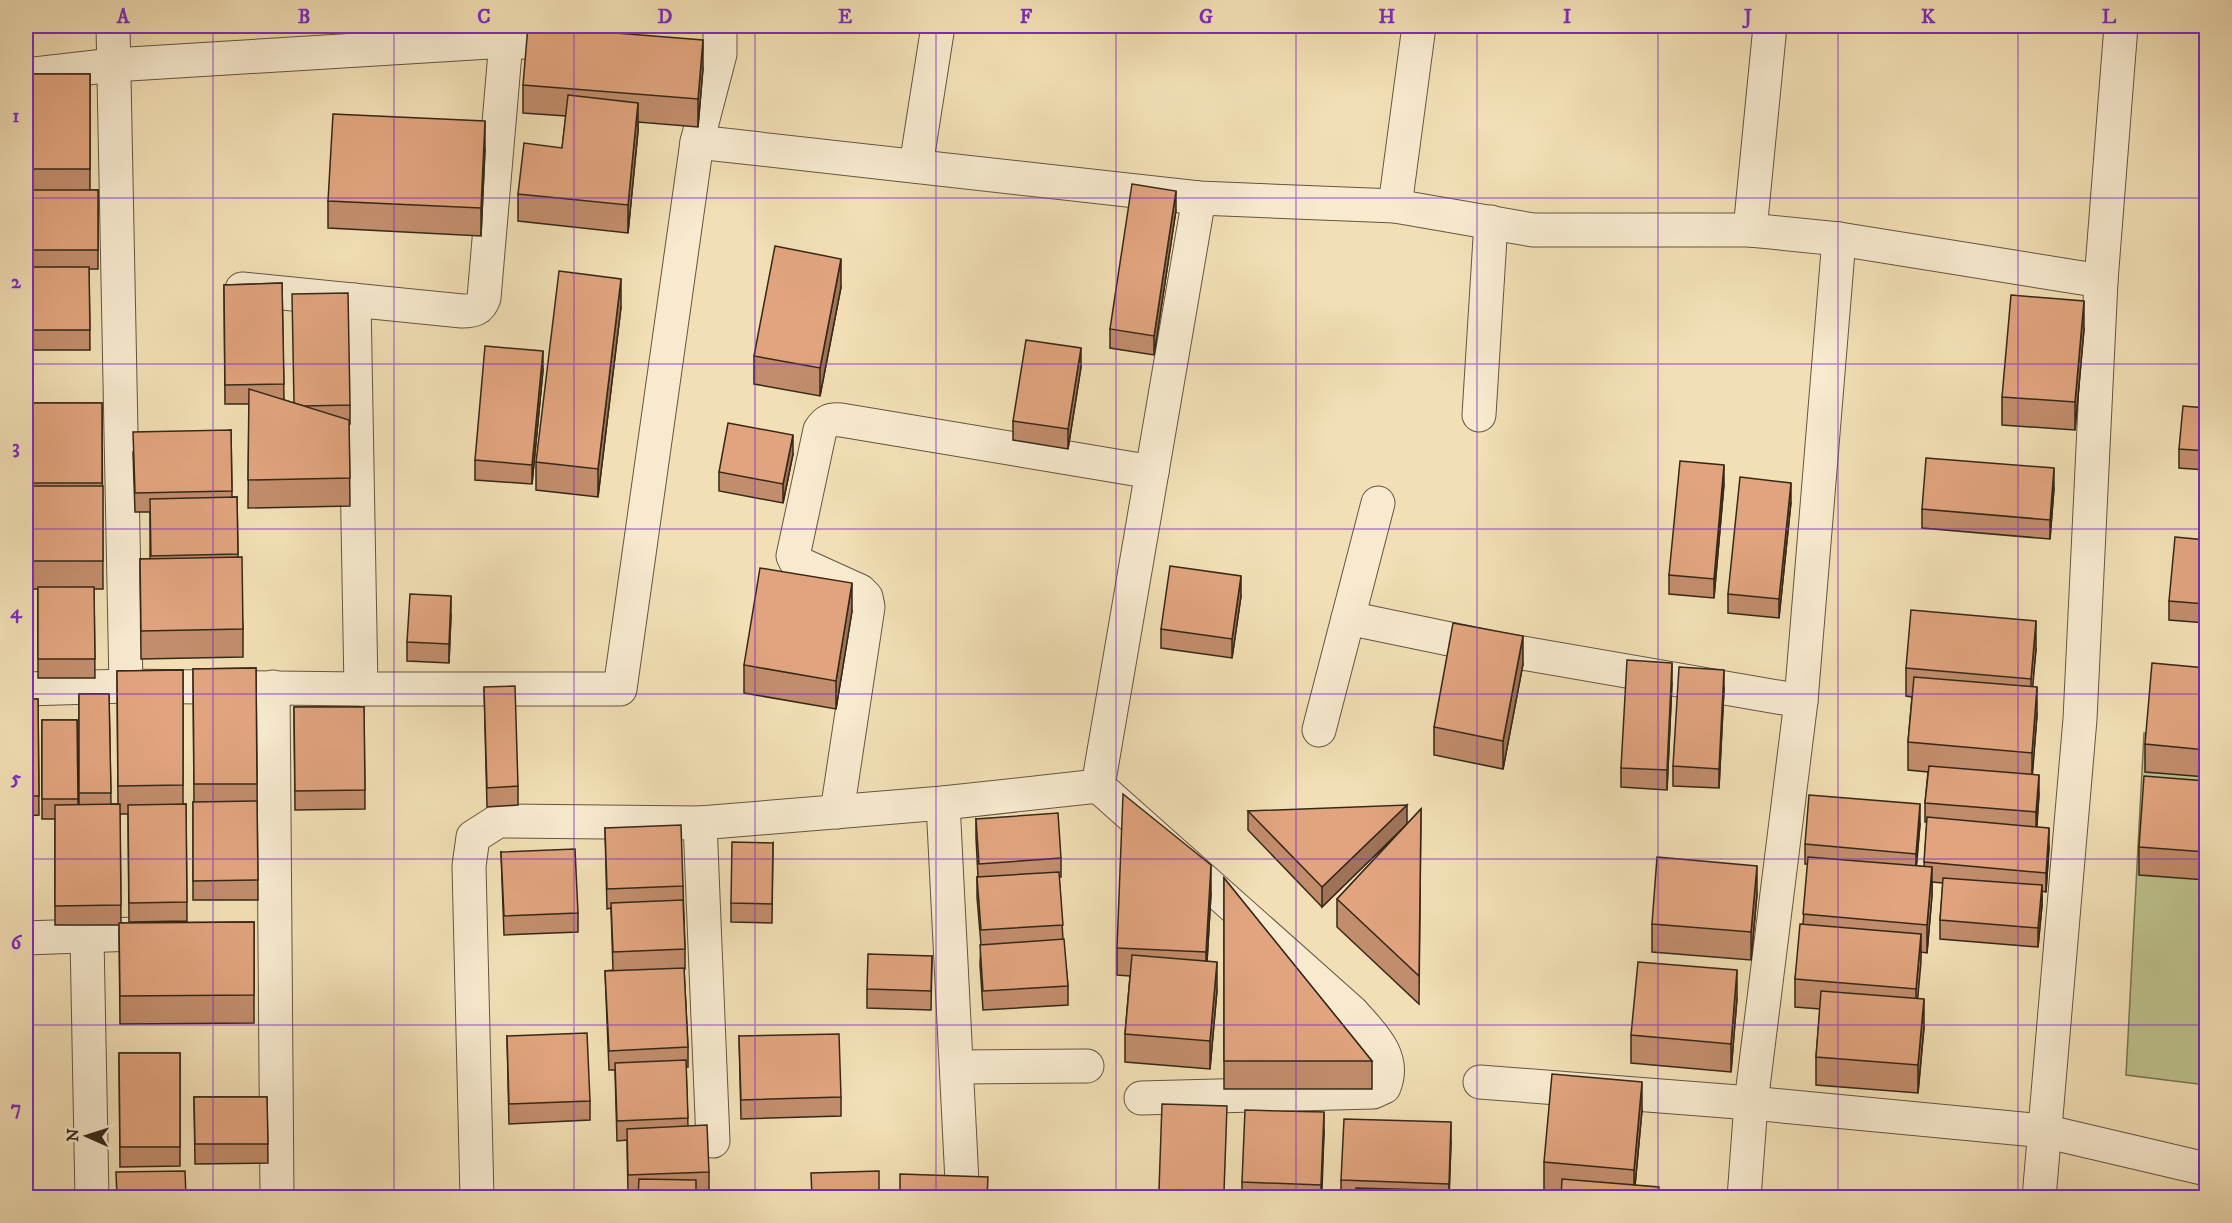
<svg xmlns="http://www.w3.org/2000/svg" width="2232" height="1223" viewBox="0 0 2232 1223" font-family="'IM FELL DW Pica',serif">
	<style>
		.green { fill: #bdc18c; stroke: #797452; stroke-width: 1.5 }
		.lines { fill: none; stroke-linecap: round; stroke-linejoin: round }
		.minor-casing { stroke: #64563f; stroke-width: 35 }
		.minor { stroke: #f7eacf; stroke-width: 33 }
		.wall { fill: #c28d6c; stroke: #352818; stroke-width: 1.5 }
		.shaded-wall { fill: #9e7358; stroke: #352818; stroke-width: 1.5 }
		.building { fill: #e1a47e; stroke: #352818; stroke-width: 1.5 }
		.grid { fill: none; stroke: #7b2cbf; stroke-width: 1.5; stroke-opacity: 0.55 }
		.neatline { fill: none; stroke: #7b2cbf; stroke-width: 2 }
		.grid-label { font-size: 20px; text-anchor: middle; font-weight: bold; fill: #7b2cbf }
	</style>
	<rect width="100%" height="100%" fill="#f2dfb5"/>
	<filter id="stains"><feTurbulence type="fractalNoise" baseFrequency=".00333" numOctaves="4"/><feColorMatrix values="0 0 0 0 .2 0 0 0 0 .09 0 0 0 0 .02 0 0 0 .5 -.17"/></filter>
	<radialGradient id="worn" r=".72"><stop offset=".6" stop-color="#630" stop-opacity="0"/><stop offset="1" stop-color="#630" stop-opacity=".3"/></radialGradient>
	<path class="green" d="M2144,733L2206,737V1085L2126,1075Z"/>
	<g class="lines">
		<g class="minor-casing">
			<g id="minor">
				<path d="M113,26L126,686"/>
				<path d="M26,75L113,65L506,41L572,45"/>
				<path d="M697,142L1199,198L1395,206L1533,230H1750L1839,239L2101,281"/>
				<path d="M916,166L938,26"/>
				<path d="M1395,206L1419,26"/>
				<path d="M1750,230L1770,26"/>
				<path d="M242,289L462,311C474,311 480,309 484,298L506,41"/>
				<path d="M354,300L361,689"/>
				<path d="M1479,415L1491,222"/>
				<path d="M1348,618L1493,648L1801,701"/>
				<path d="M273,687L277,1198"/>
				<path d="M26,689L126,686L361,689H620L697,142L720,54V26"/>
				<path d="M1319,730L1378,503"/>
				<path d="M1098,786L1199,198"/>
				<path d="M943,803L962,1182"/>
				<path d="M837,812L868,607L866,597L860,591L796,562L793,556L820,430C826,421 830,419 841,420L1152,472"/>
				<path d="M700,823L713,1141"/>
				<path d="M87,937L92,1198"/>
				<path d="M26,938L163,933"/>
				<path d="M958,1067L1087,1066"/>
				<path d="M1480,1082L1751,1103L2044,1131L2206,1169"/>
				<path d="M477,1198L469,866L473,837L498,821L700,823L943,803L1098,786L1352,1012C1371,1034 1397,1056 1384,1087L1373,1092L1141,1098"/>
				<path d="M1744,1198L1751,1103L1801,701L1839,239"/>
				<path d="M2039,1198L2080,719L2101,281L2121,26"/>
			</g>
		</g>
		<use href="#minor" class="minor"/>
	</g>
	<g class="wall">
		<path d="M218,26H271V29L218,28Z"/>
		<path d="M703,68L698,127L638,122V131L628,233L518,221V194L562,148L566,116L523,113V85Z"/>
		<path d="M26,74H90V190H98V269H89L90,350H26Z"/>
		<path d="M485,149L481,236L328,228V201Z"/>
		<path d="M1176,210L1154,355L1110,348V329Z"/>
		<path d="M282,283L284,400L294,403L350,405V424H349L350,506L248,508L249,404H225L224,285Z"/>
		<path d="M841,287L820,396L754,384V356Z"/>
		<path d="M621,307L598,497L536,490V462Z"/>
		<path d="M2084,329L2075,430L2002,425V397Z"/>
		<path d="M1081,367L1068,449L1013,440V421Z"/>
		<path d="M543,370L532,484L475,480V460Z"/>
		<path d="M26,403H102L103,589H94L95,678H38V589H30L31,677H26Z"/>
		<path d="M2206,408V470L2179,468V449Z"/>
		<path d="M231,430L232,497H237L238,557L243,629V657L141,659L140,559H150V512H135L133,452Z"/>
		<path d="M793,454L783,503L719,491V472Z"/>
		<path d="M1724,484L1714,598L1669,594V575Z"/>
		<path d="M2054,488L2050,539L1922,528V509Z"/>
		<path d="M1791,502L1779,618L1728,613V594Z"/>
		<path d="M2206,540V623L2169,620V601Z"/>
		<path d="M1241,596L1232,658L1161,648V629Z"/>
		<path d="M852,611L836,709L744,693V665Z"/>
		<path d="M451,615L449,663L407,661V642Z"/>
		<path d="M2036,649L2032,687L2037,715L2032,774L2039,794L2037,826L2049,847L2046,892L2042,891V905L2038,947L1940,939V920L1943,883L1932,882V895L1927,953L1921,952L1917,999L1924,1027L1918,1093L1816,1085V1057L1820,1009L1795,1007V979L1803,924L1808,864H1805V844L1920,824L1916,866L1924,867L1927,822H1925V803L1928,772L1908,770V742L1912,697L1906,696V668Z"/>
		<path d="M1523,664L1503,769L1434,755V727Z"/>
		<path d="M256,668L258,900H193V802H194L193,669Z"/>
		<path d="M2206,668V777L2145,772V744Z"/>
		<path d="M183,670V804H186L187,921L129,922L128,814H120L121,923L254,922V1023L120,1024L119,925H55V819H42V720H77L78,804H79V694H109L111,804H118L117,671Z"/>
		<path d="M1672,682L1667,790L1621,787V768Z"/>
		<path d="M484,687L518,786V805L487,807Z"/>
		<path d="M1724,689L1719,788L1673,786V766Z"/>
		<path d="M26,699H38L39,815L26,816Z"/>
		<path d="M294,707H364L365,809L295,810Z"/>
		<path d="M2206,781V880L2139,875V847Z"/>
		<path d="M1421,809L1419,1004L1337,927V899L1406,825L1322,907L1248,830V811L1407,824Z"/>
		<path d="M976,819L1061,858V877H1059L1063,939L1068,986V1005L983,1010L980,964L981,945L977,897V877H978L976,838Z"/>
		<path d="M605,828L683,886L685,949V969H684L688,1047V1067H686L688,1126L709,1172V1191L628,1194L627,1140L617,1141L615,1070H609L605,971L613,970L611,908L607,909Z"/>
		<path d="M773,843L772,923L731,922V903Z"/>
		<path d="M501,852L578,913V932L504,935Z"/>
		<path d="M1224,878L1372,1061V1089H1224Z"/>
		<path d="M1211,893L1207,961L1217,990L1210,1069L1125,1062V1034L1130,976L1117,975V948Z"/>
		<path d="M1757,894L1751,960L1652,952V924Z"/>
		<path d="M932,956L931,1010L867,1008V989Z"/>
		<path d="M1737,998L1731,1072L1631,1063V1035Z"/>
		<path d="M507,1036L590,1101V1120L509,1124Z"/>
		<path d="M739,1036L841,1097V1116L741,1119Z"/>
		<path d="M119,1053H180V1166L120,1167Z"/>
		<path d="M194,1097H267L268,1163L195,1164Z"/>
		<path d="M1642,1110L1635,1185L1659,1197L1544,1190V1162Z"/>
		<path d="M1324,1131L1322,1191L1341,1192V1180L1451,1142L1449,1197H1242V1182Z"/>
	</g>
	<g class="shaded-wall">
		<path d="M703,40V68L698,127V99Z"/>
		<path d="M638,103V131L628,233V205Z"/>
		<path d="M485,121V149L481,236V208Z"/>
		<path d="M1176,191V210L1154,355V336Z"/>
		<path d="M841,259V287L820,396V368Z"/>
		<path d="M621,279V307L598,497V469Z"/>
		<path d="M2084,301V329L2075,430V402Z"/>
		<path d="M1081,348V367L1068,449V429Z"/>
		<path d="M543,351V370L532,484V465Z"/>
		<path d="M793,435V454L783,503V484Z"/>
		<path d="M1724,465V484L1714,598V579Z"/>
		<path d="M2054,468V488L2050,539V520Z"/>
		<path d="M1791,483V502L1779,618V599Z"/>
		<path d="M1241,576V596L1232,658V639Z"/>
		<path d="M852,583V611L836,709V681Z"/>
		<path d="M451,596V615L449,663V644Z"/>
		<path d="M2036,621V649L2031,707V679Z"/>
		<path d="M1523,636V664L1503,769V741Z"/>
		<path d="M1672,663V682L1667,790V770Z"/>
		<path d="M1724,670V689L1719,788V769Z"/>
		<path d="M2037,687V715L2032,781V753Z"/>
		<path d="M2039,775V794L2036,832V812Z"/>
		<path d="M1920,804V824L1916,873V854Z"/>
		<path d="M1407,805V824L1322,907V887Z"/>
		<path d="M2049,828V847L2046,892V873Z"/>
		<path d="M1211,865V893L1206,980V952Z"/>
		<path d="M1757,866V894L1751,960V932Z"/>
		<path d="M1932,867V895L1927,953V925Z"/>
		<path d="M2042,885V905L2038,947V928Z"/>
		<path d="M1921,934V962L1916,1017V989Z"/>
		<path d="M1217,962V990L1210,1069V1041Z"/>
		<path d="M1737,970V998L1731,1072V1044Z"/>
		<path d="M1924,999V1027L1918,1093V1065Z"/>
		<path d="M1642,1082V1110L1634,1197V1170Z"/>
		<path d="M1324,1112V1131L1321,1197V1185Z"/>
		<path d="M1451,1122V1142L1449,1197V1184Z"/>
	</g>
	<g class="building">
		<path d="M528,26L703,40L698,99L523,85Z"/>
		<rect x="26" y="74" width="64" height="95"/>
		<path d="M568,95L638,103L628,205L518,194L524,143L562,148Z"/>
		<path d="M333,114L485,121L481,208L328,201Z"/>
		<path d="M1132,184L1176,191L1154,336L1110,329Z"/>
		<rect x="26" y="190" width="72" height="60"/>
		<path d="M775,246L841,259L820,368L754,356Z"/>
		<path d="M26,267H89L90,330H26Z"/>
		<path d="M559,271L621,279L598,469L536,462Z"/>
		<path d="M282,283L284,384L225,385L224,285Z"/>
		<path d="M348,293L350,405L304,406L294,403L292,294Z"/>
		<path d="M2011,295L2084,301L2075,402L2002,397Z"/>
		<path d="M1026,340L1081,348L1068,429L1013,421Z"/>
		<path d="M485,346L543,351L532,465L475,460Z"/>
		<path d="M249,389L349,420L350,478L248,480Z"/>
		<rect x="26" y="403" width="76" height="80"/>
		<path d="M2183,406L2206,408V451L2179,449Z"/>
		<path d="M728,423L793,435L783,484L719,472Z"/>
		<path d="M231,430L232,491L135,493L133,432Z"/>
		<path d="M1926,458L2054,468L2050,520L1922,509Z"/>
		<path d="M1680,461L1724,465L1714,579L1669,575Z"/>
		<path d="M1740,477L1791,483L1779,599L1728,594Z"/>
		<rect x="26" y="486" width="77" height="75"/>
		<path d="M237,497L238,554L151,556L150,499Z"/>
		<path d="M2175,537L2206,540V604L2169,601Z"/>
		<path d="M242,557L243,629L141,631L140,559Z"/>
		<path d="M1170,566L1241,576L1232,639L1161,629Z"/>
		<path d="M760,568L852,583L836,681L744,665Z"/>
		<path d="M26,581H30L31,658H26Z"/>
		<path d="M38,587H94L95,659H38Z"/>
		<path d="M410,594L451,596L449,644L407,642Z"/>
		<path d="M1911,610L2036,621L2031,679L1906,668Z"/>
		<path d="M1453,623L1523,636L1503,741L1434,727Z"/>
		<path d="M1627,660L1672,663L1667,770L1621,768Z"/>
		<path d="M2152,663L2206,668V750L2145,744Z"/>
		<path d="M1679,667L1724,670L1719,769L1673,766Z"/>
		<path d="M256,668L257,784H194L193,669Z"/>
		<path d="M183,670V785L118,786L117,671Z"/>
		<path d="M1914,677L2037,687L2032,753L1908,742Z"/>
		<path d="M515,686L518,786L487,788L484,687Z"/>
		<path d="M79,694H109L111,793H79Z"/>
		<path d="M26,699H38L39,796H26Z"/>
		<path d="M294,707H364L365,790L295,791Z"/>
		<path d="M42,720H77L78,799H42Z"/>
		<path d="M1929,766L2039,775L2036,812L1925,803Z"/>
		<path d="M2144,776L2206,781V852L2139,847Z"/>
		<path d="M1123,794L1211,865L1206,952L1117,948Z"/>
		<path d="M1809,795L1920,804L1916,854L1805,844Z"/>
		<path d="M257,801L258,880L193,881V802Z"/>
		<path d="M120,804L121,905L55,906V805Z"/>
		<path d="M186,804L187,902L129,903L128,805Z"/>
		<path d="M1407,805L1322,887L1248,811Z"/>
		<path d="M1421,809L1419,976L1337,899Z"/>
		<path d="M1058,813L1061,858L979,864L976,819Z"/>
		<path d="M1927,817L2049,828L2046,873L1924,862Z"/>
		<path d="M681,825L683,886L607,889L605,828Z"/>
		<path d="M732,842L773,843L772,904L731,903Z"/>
		<path d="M575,849L578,913L504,916L501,852Z"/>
		<path d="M1657,857L1757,866L1751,932L1652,924Z"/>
		<path d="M1808,857L1932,867L1927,925L1803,914Z"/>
		<path d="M1059,872L1063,925L981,930L977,877Z"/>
		<path d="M1224,878L1372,1061H1224Z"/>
		<path d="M1943,878L2042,885L2038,928L1940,920Z"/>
		<path d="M683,900L685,949L613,952L611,903Z"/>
		<path d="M254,922V995L120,996L119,923Z"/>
		<path d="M1800,924L1921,934L1916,989L1795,979Z"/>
		<path d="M1064,939L1068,986L983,991L980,945Z"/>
		<path d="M868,954L932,956L931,991L867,989Z"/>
		<path d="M1132,955L1217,962L1210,1041L1125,1034Z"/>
		<path d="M1638,962L1737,970L1731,1044L1631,1035Z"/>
		<path d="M684,968L688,1047L609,1051L605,971Z"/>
		<path d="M1821,991L1924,999L1918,1065L1816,1057Z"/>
		<path d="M587,1033L590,1101L509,1104L507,1036Z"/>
		<path d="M839,1034L841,1097L741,1100L739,1036Z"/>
		<path d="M119,1053H180V1147H120Z"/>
		<path d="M686,1060L688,1118L617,1121L615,1063Z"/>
		<path d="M1552,1074L1642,1082L1634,1170L1544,1162Z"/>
		<path d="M194,1097H267L268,1144H195Z"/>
		<path d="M1162,1104L1227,1106L1224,1192L1159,1190Z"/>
		<path d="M1245,1110L1324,1112L1321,1185L1242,1182Z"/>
		<path d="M1344,1119L1451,1122L1449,1184L1341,1180Z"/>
		<path d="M707,1125L709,1172L628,1175L627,1129Z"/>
		<path d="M185,1171L186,1197H117L116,1172Z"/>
		<path d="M879,1171V1197H812L811,1173Z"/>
		<path d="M900,1174L988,1177L987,1197H900Z"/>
		<path d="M639,1179L696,1180V1197H638Z"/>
		<path d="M1562,1179L1659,1187L1658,1197H1561Z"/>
		<path d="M1356,1188L1431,1190V1197H1356Z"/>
		<path d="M1156,1190L1226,1192V1197H1155Z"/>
		<path d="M1274,1190L1342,1192V1197H1274Z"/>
		<path d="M1453,1190L1521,1192V1197H1453Z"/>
	</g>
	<path class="grid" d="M213,26V1198M394,26V1198M574,26V1198M755,26V1198M936,26V1198M1116,26V1198M1296,26V1198M1477,26V1198M1658,26V1198M1838,26V1198M2018,26V1198M26,198H2206M26,364H2206M26,529H2206M26,694H2206M26,859H2206M26,1025H2206"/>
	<rect width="2232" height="1223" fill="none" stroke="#f2dfb5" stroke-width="66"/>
	<g transform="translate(87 1136) rotate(273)" stroke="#f7eacf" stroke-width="4.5" paint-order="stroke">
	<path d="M0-4.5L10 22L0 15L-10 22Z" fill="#352818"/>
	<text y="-9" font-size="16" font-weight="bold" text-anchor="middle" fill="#352818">N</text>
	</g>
	<rect x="33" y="33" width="2166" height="1157" class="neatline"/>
	<g class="grid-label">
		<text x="123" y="23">A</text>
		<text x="304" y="23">B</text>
		<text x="484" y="23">C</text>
		<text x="665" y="23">D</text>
		<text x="845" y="23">E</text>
		<text x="1026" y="23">F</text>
		<text x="1206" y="23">G</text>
		<text x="1387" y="23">H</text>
		<text x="1567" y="23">I</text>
		<text x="1748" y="23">J</text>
		<text x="1928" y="23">K</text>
		<text x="2109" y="23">L</text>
		<text x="16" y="122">1</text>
		<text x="16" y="288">2</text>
		<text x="16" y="453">3</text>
		<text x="16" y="618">4</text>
		<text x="16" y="784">5</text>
		<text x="16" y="949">6</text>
		<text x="16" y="1114">7</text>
	</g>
	<rect width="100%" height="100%" filter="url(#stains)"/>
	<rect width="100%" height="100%" fill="url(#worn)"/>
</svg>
